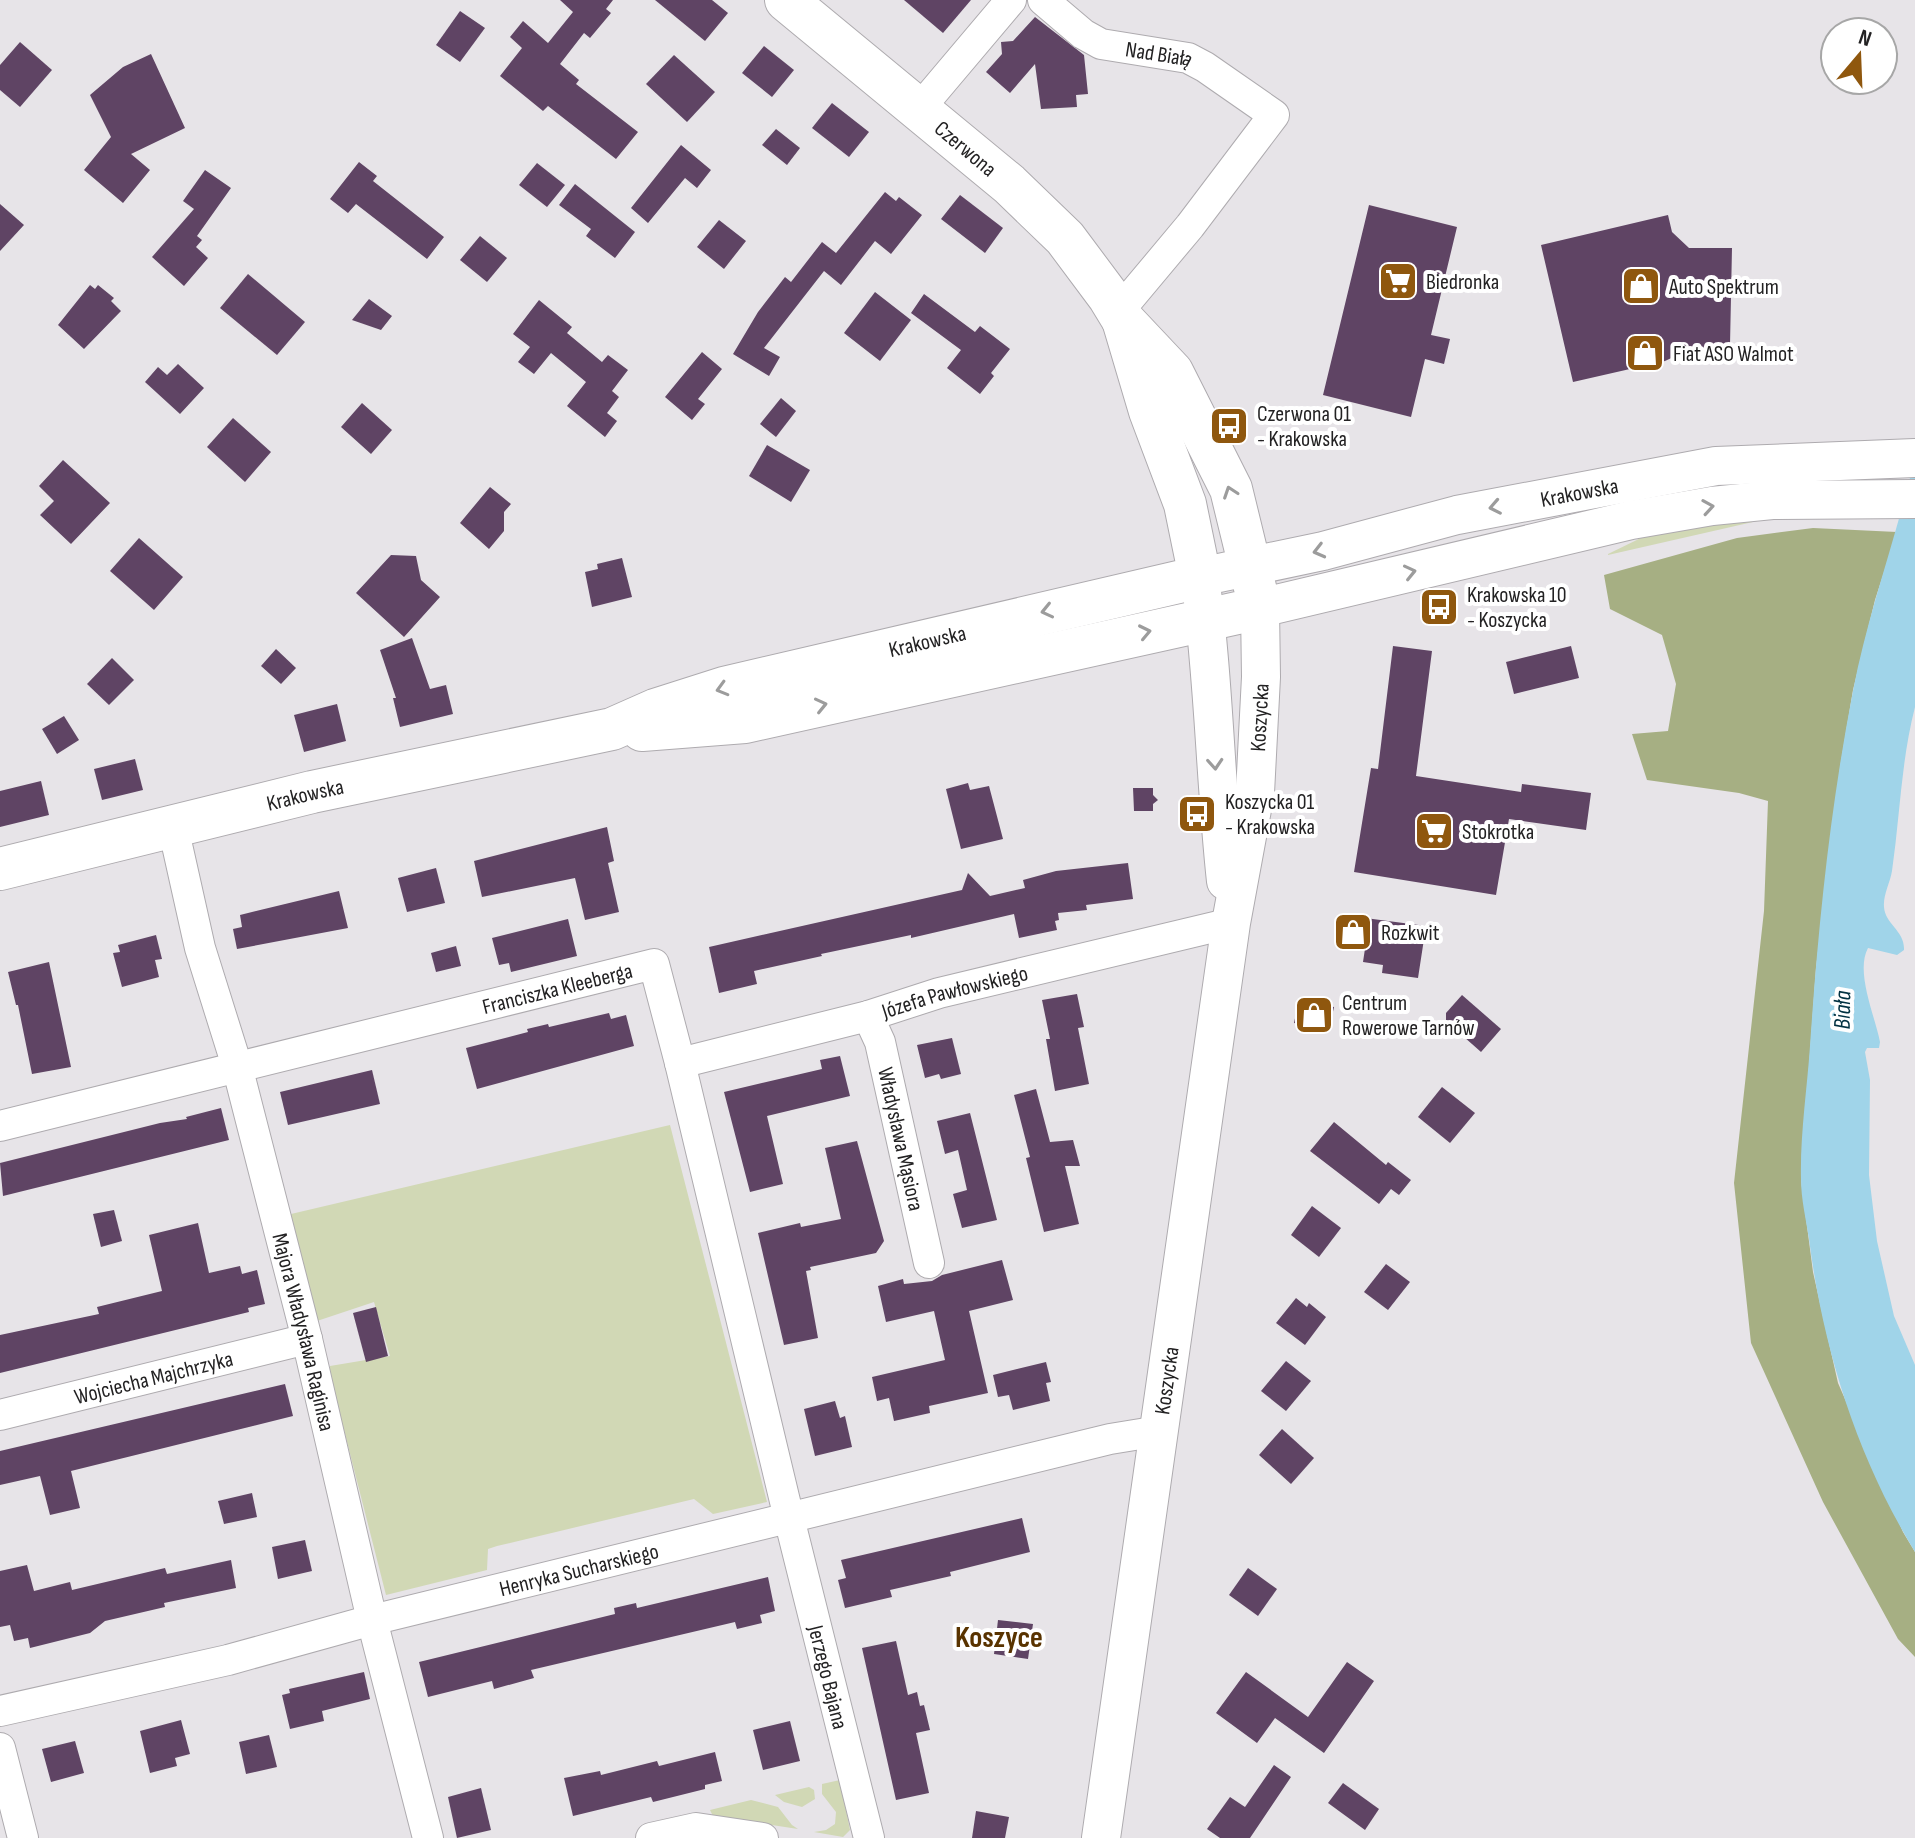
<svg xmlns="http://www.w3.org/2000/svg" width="1915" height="1838" viewBox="0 0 1915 1838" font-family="'Sofia Sans Condensed',sans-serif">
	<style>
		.green { fill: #d1d8b5 }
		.forest { fill: #a6af83 }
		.water { fill: #a0d4e9 }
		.building { fill: #5f4464 }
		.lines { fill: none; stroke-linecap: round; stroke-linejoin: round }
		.minor-casing { stroke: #aeabaf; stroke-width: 32 }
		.tertiary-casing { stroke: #aeabaf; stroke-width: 40 }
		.secondary-casing { stroke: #aeabaf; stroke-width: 44 }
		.minor { stroke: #fff; stroke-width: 30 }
		.tertiary { stroke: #fff; stroke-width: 38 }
		.secondary { stroke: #fff; stroke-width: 42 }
		.oneway { stroke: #9c9c9c }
		.labels { text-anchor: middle; stroke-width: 8; stroke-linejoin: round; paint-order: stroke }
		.street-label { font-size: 22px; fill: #232223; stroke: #fff }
		.poi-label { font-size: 22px; fill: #232223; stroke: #fff; text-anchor: start }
		.water-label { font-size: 24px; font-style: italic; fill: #023242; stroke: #fff }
		.district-label { font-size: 30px; font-weight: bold; fill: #593300; stroke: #fff }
	</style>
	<rect width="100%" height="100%" fill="#e7e4e8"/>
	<g class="green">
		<path d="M1766,519L1608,555V554L1647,535L1662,530Z"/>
		<path d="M670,1125L767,1502L713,1514L694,1499L497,1546L488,1549L487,1570L386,1595L330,1375V1366L390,1356L374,1302L317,1321L291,1214Z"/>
		<path d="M840,1780L850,1830L843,1837L814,1832L826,1830L835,1824L836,1812L822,1794V1784Z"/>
		<path d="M809,1787L814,1790L815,1799L802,1807L784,1802L775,1795Z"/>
		<path d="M751,1800L778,1807L792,1825L798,1829L713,1816L710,1810Z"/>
	</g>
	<path class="forest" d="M1813,528L1897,532L1875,600L1853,690L1840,768L1816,968L1801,1180L1813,1272L1838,1383L1903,1532L1915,1552V1657L1898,1639L1823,1502L1751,1343L1734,1183L1764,911L1768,801L1739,793L1647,780L1632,734L1668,731L1676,684L1662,635L1610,609L1604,575L1737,538Z"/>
	<path class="water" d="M1915,457V707C1901,761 1900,816 1892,871C1890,883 1883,895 1884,907C1885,924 1905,931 1904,950L1897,955L1868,948C1855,972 1875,1016 1880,1042L1879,1048H1867L1865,1052L1870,1080L1869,1175L1877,1241L1894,1316L1915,1365V1552C1857,1457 1823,1349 1809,1239C1806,1219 1801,1199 1801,1179C1800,1135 1807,1090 1810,1046C1818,928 1830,808 1853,691C1868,612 1897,536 1915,457Z"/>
	<g class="building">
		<path d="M560,0H613L606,9L611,13L590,38L584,33L560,64L579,80L576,84L638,132L616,159L548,106L543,111L500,76L522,48L510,37L523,21L548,43L573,12Z"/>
		<path d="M655,0H712L728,13L705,41Z"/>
		<path d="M904,0H971L943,33Z"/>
		<path d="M460,11L485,28L460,62L436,45Z"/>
		<path d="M1035,17L1084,55L1088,94L1076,95L1077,107L1041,109L1035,64L1010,93L986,72L1002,54L1001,42L1013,41Z"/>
		<path d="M20,42L52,70L20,107L0,90V65Z"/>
		<path d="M764,46L794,70L772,97L742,73Z"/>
		<path d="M151,54L185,128L131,154L150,170L123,203L84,170L111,137L90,95L123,67Z"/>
		<path d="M674,55L715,92L687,122L646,84Z"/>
		<path d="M832,103L869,132L849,157L812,128Z"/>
		<path d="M776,129L800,148L787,165L762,145Z"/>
		<path d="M681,145L711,170L697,188L685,178L648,223L631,208Z"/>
		<path d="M359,162L377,176L373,181L444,237L427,259L356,204L348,213L330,199Z"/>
		<path d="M537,163L565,185L547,207L519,185Z"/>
		<path d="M205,170L231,188L197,236L202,240L196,247L208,258L184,286L152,257L194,209L183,201Z"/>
		<path d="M575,184L635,232L615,258L586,236L591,229L559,205Z"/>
		<path d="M885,192L896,201L899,197L922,215L891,254L875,241L841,285L824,271L764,348L780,357L769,376L733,354L758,312L785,277L791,282L822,242L836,253Z"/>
		<path d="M960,195L1003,228L985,253L941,219Z"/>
		<path d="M0,204L24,225L0,251Z"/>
		<path d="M1369,205L1457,227L1431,335L1450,339L1444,364L1425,359L1411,417L1323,395Z"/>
		<path d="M1668,215L1672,232L1689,248H1732L1730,345L1684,356L1680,354L1665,361L1573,382L1541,245Z"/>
		<path d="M719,220L746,241L724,269L697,247Z"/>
		<path d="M480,236L507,258L487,282L460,260Z"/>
		<path d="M248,274L305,322L277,355L220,308Z"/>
		<path d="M90,285L95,289L98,285L114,298L111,301L121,311L84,349L58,325Z"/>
		<path d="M875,292L911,320L880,361L844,333Z"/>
		<path d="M924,294L975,332L980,326L1010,349L991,373L994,376L980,394L947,368L961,350L911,313Z"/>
		<path d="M369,299L392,316L381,330L352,320Z"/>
		<path d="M539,300L572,327L567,333L602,362L608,355L628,370L612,391L619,397L607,413L617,421L605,437L567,406L586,382L551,353L534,374L518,362L530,347L513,334Z"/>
		<path d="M702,352L722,369L698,399L705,404L692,420L665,397Z"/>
		<path d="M178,364L204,388L180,414L145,382L158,367L167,375Z"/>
		<path d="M781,398L796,411L776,437L760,424Z"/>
		<path d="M362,403L392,430L371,454L341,427Z"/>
		<path d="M233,418L271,452L245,482L207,447Z"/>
		<path d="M767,445L810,470L791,502L749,476Z"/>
		<path d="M63,460L110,503L71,544L40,515L54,501L39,486Z"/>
		<path d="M490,487L511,504L504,512V531L489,549L460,523Z"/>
		<path d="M139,538L183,577L154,610L110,571Z"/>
		<path d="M391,555L416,556L421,580L440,597L404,637L356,593Z"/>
		<path d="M622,558L632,597L592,607L585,572L598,569L597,564Z"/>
		<path d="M412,638L430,689L446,685L453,714L400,727L393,698H396L380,650Z"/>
		<path d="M1393,646L1432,651L1416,776L1521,792L1522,784L1591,793L1586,830L1509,819L1496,895L1354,872L1371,768L1378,769Z"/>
		<path d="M1571,646L1579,678L1514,694L1506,662Z"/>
		<path d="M276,649L296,668L281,684L261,666Z"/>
		<path d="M112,658L134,680L109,705L87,684Z"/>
		<path d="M337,704L346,741L304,752L294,715Z"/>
		<path d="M64,716L79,740L57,754L42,729Z"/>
		<path d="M135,759L143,790L102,800L94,769Z"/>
		<path d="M41,781L49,815L0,827V791Z"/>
		<path d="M968,783L970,790L989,786L1003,839L961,849L946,789Z"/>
		<path d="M1133,788H1153V795L1158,800L1153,804V811H1134Z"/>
		<path d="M607,827L614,861L608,863L619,912L585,920L575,878L482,897L474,861Z"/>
		<path d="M1128,863L1133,899L1086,905L1087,910L1058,913L1059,920L1055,921L1057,930L1019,938L1014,914L911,938V935L821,954L822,956L754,971L757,984L719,993L709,947L962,890L968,873L990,896L1025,888L1023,880L1056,871Z"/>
		<path d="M436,868L445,903L407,912L398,878Z"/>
		<path d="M339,891L348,928L237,949L233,929L242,927L240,915Z"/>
		<path d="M1350,916L1426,926L1418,978L1382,973L1383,965L1363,962L1366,942L1347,939Z"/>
		<path d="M568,919L577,956L511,972L509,963L499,965L492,938Z"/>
		<path d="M156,935L162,959L155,960L159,977L122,987L113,953L120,952L118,945Z"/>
		<path d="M456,946L461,966L436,972L431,953Z"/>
		<path d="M49,962L71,1067L32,1074L18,1005H16L8,972Z"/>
		<path d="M1077,994L1084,1027L1078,1028L1089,1084L1055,1091L1046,1039H1050L1042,1000Z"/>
		<path d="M1462,995L1501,1029L1481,1052L1446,1021V1013Z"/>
		<path d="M1299,1000L1334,1007L1329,1030L1294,1023Z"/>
		<path d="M609,1013L611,1019L626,1015L634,1046L477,1089L466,1048L528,1032L527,1029L548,1024L549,1027Z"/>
		<path d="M952,1038L961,1074L941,1079L939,1074L925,1078L917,1045Z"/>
		<path d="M840,1056L850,1096L767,1116L783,1184L750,1192L724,1092L822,1069L820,1060Z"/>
		<path d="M372,1070L380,1104L288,1125L280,1092Z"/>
		<path d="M1442,1087L1475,1113L1450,1143L1418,1117Z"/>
		<path d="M1036,1089L1050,1142L1073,1140L1080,1166H1065L1079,1224L1044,1232L1026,1158L1030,1157L1014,1095Z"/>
		<path d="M221,1108L229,1140L3,1196L0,1163L160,1123L187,1119L186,1117Z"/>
		<path d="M970,1113L997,1220L962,1228L953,1194L967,1190L958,1150L945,1154L937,1121Z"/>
		<path d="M1334,1122L1386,1165L1388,1162L1411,1180L1399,1195L1391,1189L1379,1204L1310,1151Z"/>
		<path d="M857,1141L884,1241L876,1253L810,1267L811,1270L806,1271L818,1338L784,1345L758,1233L800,1223L801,1227L841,1219L825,1148Z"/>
		<path d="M1312,1206L1341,1228L1319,1257L1291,1235Z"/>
		<path d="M114,1210L122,1241L101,1247L93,1214Z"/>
		<path d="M198,1223L209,1273L240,1266L242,1274L257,1270L265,1304L248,1308L249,1312L0,1373V1335L99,1314L97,1307L162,1291L149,1235Z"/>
		<path d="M1002,1260L1013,1300L969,1311L988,1393L929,1406L930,1413L894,1421L889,1398L877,1401L872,1377L945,1360L934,1311L886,1322L878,1286L903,1279L904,1284L932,1281L942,1275Z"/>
		<path d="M1386,1264L1410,1282L1388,1310L1364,1292Z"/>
		<path d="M1296,1298L1307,1307L1309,1303L1326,1317L1305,1345L1276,1323Z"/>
		<path d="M376,1307L388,1356L366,1362L353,1313Z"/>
		<path d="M1286,1361L1311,1381L1286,1411L1261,1391Z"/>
		<path d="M1046,1362L1051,1382L1046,1383L1050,1401L1013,1410L1009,1395L998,1397L993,1375Z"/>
		<path d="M285,1384L293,1416L71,1471L80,1508L50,1515L40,1476L0,1485V1451Z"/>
		<path d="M835,1401L840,1418L845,1416L852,1447L815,1456L804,1409Z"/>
		<path d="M1282,1429L1314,1458L1291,1484L1259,1455Z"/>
		<path d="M252,1493L257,1517L224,1524L218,1501Z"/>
		<path d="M1022,1518L1030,1552L950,1572L951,1576L890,1590L892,1597L845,1608L838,1580L846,1578L841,1560Z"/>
		<path d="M305,1540L312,1571L278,1579L272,1547Z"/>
		<path d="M231,1560L236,1588L164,1603L165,1607L105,1621L90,1633L30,1648L28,1638L14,1641L10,1625L0,1627V1571L27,1565L34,1591L70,1582L72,1590L165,1568L167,1574Z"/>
		<path d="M1248,1568L1277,1589L1258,1616L1229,1595Z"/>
		<path d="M768,1577L775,1611L760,1615L762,1623L737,1629L735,1622L531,1670L534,1678L494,1689L492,1681L428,1697L419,1662L615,1614L614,1608L636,1603L637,1608Z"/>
		<path d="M998,1620L1033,1624L1028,1659L994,1654Z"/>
		<path d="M896,1641L908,1695L917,1692L920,1706L924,1705L930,1730L916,1733L929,1793L896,1800L862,1648Z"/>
		<path d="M1347,1662L1374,1681L1324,1753L1275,1718L1257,1743L1216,1713L1246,1672L1308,1717Z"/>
		<path d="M364,1672L370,1699L322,1711L324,1721L290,1729L282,1695L290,1693L289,1689Z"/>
		<path d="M181,1720L190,1754L175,1758L177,1766L150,1773L140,1731Z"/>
		<path d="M790,1721L800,1761L763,1770L753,1730Z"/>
		<path d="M269,1735L277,1767L246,1774L239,1742Z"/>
		<path d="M75,1741L84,1773L51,1782L42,1749Z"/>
		<path d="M715,1752L722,1781L705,1785V1789L653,1802L651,1797L573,1816L564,1778L600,1771L601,1775L657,1761L659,1766Z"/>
		<path d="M1274,1765L1291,1777L1250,1838H1220L1207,1829L1230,1797L1245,1807Z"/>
		<path d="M1343,1783L1379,1809L1365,1830L1328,1803Z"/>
		<path d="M481,1788L491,1830L457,1838L448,1797Z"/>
		<path d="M976,1811L1009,1817L1005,1838H972Z"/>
	</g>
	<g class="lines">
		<g class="minor-casing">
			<g id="minor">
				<path id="s1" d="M1043,0L1083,34L1101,44L1188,58L1205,67L1274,115L1190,226L1118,312"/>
				<path d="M919,109L1011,0"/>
				<path id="s2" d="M173,827L200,948L237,1066L307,1339L372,1620L428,1838"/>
				<path id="s3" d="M868,1016L880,1042L929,1263"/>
				<path id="s4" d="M680,1063L868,1016L939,993L1231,923"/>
				<path id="s5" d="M0,1126L654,964L680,1063L789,1518L869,1838"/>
				<path id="s6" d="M0,1415L307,1339"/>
				<path id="s7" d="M0,1711L228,1660L372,1620L1110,1439L1159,1431"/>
				<path d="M0,1748L23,1838"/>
				<path d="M651,1838L696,1828L763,1838"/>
			</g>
		</g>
		<g class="tertiary-casing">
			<g id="tertiary">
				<path id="s8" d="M1226,881C1215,780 1214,678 1200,577L1323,551L1457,515L1716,466L1915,458"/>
				<path id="s9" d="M1101,1838L1231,923L1255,793L1261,677L1260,608L1631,520L1712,506L1772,500L1915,499"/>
			</g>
		</g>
		<g class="secondary-casing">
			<g id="secondary">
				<path d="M642,730L745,722L1260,608L1231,489L1172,372L1123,320L1109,297L1065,238L1009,184L786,0"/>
				<path id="s10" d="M0,869L312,792L612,729L655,710L724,688L1200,577L1185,504L1150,411L1123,320"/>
			</g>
		</g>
		<use href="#minor" class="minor"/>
		<use href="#tertiary" class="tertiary"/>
		<use href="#secondary" class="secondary"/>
	</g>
	<defs><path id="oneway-chevron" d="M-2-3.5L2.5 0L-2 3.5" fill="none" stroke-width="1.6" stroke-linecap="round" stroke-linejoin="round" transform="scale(2)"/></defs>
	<g class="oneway">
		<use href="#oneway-chevron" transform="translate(1230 492) rotate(-109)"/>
		<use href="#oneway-chevron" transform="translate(1495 507) rotate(169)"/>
		<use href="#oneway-chevron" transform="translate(1708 507) rotate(-9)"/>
		<use href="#oneway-chevron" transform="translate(1319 551) rotate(166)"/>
		<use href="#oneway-chevron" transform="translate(1410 572) rotate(-13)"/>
		<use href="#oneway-chevron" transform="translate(1047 611) rotate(167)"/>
		<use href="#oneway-chevron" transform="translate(1145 632) rotate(-12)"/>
		<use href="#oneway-chevron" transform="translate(722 689) rotate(164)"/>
		<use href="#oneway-chevron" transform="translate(821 705) rotate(-13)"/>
		<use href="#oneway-chevron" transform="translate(1215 764) rotate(86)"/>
	</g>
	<defs>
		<g id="supermarket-square" transform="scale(2)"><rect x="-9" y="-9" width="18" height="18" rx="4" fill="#8f570e" stroke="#fff"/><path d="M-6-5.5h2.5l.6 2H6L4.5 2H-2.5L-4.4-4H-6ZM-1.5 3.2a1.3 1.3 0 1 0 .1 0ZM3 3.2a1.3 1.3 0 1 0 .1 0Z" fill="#fff"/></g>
		<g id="shop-square" transform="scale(2)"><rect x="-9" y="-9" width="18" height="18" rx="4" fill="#8f570e" stroke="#fff"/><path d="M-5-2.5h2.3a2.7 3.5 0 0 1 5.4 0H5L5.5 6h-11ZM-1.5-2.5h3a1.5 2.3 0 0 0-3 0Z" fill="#fff"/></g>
		<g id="bus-square" transform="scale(2)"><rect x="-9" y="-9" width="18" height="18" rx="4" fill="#8f570e" stroke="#fff"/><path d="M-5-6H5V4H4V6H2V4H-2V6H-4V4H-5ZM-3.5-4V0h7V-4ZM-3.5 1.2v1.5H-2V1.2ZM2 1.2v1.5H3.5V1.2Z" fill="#fff"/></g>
	</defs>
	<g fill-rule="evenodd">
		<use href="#supermarket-square" x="1398" y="281"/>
		<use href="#shop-square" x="1641" y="286"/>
		<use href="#shop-square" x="1645" y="353"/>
		<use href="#bus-square" x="1229" y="426"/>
		<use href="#bus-square" x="1439" y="607"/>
		<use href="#bus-square" x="1197" y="814"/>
		<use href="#supermarket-square" x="1434" y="831"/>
		<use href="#shop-square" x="1353" y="932"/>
		<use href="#shop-square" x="1314" y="1015"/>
	</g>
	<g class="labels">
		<g class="street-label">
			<text dy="8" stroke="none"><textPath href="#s1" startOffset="132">Nad Białą</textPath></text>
			<text transform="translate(966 148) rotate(40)" y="8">Czerwona</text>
			<text dy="8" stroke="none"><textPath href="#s8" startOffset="694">Krakowska</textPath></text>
			<text dy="8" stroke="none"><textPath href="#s10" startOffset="956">Krakowska</textPath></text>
			<text dy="8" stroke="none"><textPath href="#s9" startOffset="1132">Koszycka</textPath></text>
			<text dy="8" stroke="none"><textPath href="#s10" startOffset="314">Krakowska</textPath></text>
			<text dy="8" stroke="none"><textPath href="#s5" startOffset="574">Franciszka Kleeberga</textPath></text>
			<text dy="8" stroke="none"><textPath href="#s4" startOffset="284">Józefa Pawłowskiego</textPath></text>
			<text dy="8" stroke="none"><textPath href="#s3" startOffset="128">Władysława Mąsiora</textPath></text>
			<text dy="8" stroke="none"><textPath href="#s2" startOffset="522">Majora Władysława Raginisa</textPath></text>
			<text dy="8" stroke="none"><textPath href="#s6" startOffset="158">Wojciecha Majchrzyka</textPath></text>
			<text dy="8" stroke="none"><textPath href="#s9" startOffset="462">Koszycka</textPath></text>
			<text dy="8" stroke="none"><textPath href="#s7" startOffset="596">Henryka Sucharskiego</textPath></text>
			<text dy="8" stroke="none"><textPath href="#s5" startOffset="1408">Jerzego Bajana</textPath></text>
		</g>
		<g class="poi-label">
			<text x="1426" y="289">Biedronka</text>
			<text x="1669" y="294">Auto Spektrum</text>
			<text x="1673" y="361">Fiat ASO Walmot</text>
			<text x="1257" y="421">Czerwona 01<tspan x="1257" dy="25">- Krakowska</tspan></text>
			<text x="1467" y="602">Krakowska 10<tspan x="1467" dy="25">- Koszycka</tspan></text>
			<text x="1225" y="809">Koszycka 01<tspan x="1225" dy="25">- Krakowska</tspan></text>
			<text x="1462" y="839">Stokrotka</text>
			<text x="1381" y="940">Rozkwit</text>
			<text x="1342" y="1010">Centrum<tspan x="1342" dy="25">Rowerowe Tarnów</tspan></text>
		</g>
		<g class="water-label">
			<text transform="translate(1842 1010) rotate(-89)" y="8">Biała</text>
		</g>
		<g class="district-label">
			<text x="999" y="1647">Koszyce</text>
		</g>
	</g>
	<g transform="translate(1859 56) rotate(19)"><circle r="38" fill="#ffffff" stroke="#a7a7a7" stroke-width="2"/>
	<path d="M0-6L14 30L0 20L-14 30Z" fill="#8f570e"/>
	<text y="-12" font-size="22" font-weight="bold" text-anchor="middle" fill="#232223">N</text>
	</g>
</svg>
